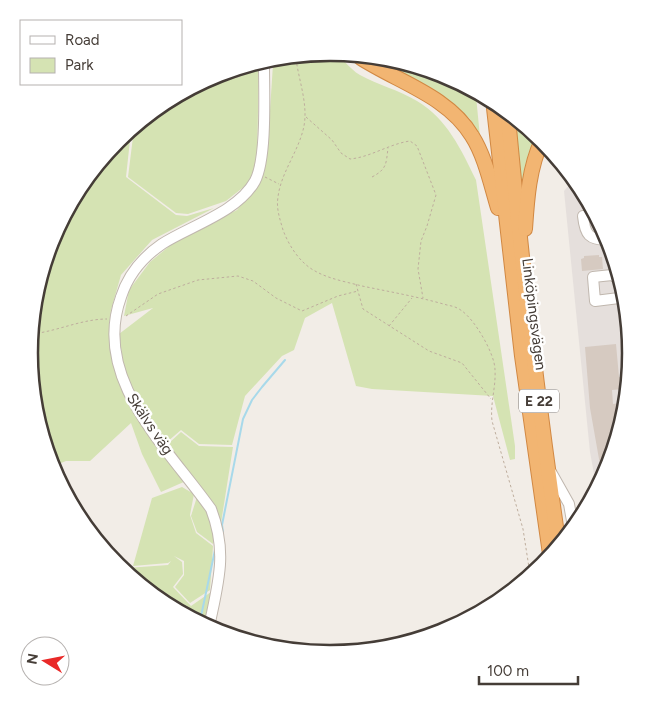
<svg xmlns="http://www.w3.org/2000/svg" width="659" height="706" viewBox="0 0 659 706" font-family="Figtree,sans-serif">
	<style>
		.industrial { fill: #e5dfdc }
		.green { fill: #d5e3b3 }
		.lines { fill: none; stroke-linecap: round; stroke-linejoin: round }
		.stream { stroke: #a8d9ea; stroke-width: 2 }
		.building { fill: #d6cac1 }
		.minor-casing { stroke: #c0b7ae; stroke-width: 12 }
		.highway-casing { stroke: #d18843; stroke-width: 16 }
		.path { stroke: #bead9d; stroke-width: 1; stroke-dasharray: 2.5 2.5; stroke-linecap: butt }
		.minor { stroke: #fff; stroke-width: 10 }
		.highway { stroke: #f2b572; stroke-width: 14 }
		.labels { text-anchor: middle; stroke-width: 5; stroke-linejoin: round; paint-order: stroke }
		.shield { fill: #fff; stroke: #7d7773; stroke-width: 1 }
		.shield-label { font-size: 14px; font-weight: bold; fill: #453d37 }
		.street-label { font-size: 15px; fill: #453d37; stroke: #fff }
		.rim { fill: none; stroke: #453d37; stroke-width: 2.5 }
	</style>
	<rect width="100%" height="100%" fill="#f2ede7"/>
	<path class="industrial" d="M571,183L607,238L630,353L607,468L596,485L590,452L564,191Z"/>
	<g class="green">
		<path d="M330,52C342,55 349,69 360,75C378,85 399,90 417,101C447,119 461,149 476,180L515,446V459L510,460L493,396L372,389L356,386L332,303L305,318L294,350L282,356L245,396L232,445L199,444L181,430L167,442L142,410L124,368L119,334L153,308L124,316L129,290L150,262L178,239L237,210L262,178L267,156L273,64Z"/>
		<path d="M259,66L257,159L250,182L226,201L188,214L176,213L128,177L134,129L215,75Z"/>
		<path d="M403,67L445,75L476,96L480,137L470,119L452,103L391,70Z"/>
		<path d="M515,122L538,137L521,195Z"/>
		<path d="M131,131L126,177L176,215L187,216L214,208L152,240L121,275L111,310L109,328L119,379L186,481L161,492L142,454L131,423L90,461H66L51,467L45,433L49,430L37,394L29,353L38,307L47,282L48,257L52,238L117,140Z"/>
		<path d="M181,432L199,446L233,447L221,523L213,544L197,532L191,516L200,487L168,444Z"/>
		<path d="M182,487L194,494L190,515L196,533L213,546L210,590L190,603L175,587L184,575V561L174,556L182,562L183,574L173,587L191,606L211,592L204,624L125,571L127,568L168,565L171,561L168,563L133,566L152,498Z"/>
	</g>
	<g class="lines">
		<g class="stream">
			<path d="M223,532L222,525L243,419L252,400L262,387L285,360"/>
			<path d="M200,621L215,550"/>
		</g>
	</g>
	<g class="building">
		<path d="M599,255V257H602L603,269L582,271L581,259L584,258V256Z"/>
		<path d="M616,344L619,377L626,376L623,389L612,390L613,404L620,403L614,433H612L613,438L607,468L602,476L590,408L585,347Z"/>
	</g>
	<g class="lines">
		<g class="minor-casing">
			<g id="minor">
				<path d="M236,71V72"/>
				<path d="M583,216C585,235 589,240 608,240"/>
				<path d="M615,277L612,275L593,277L595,301L619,298"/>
				<path d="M551,472L569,504L572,521"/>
				<path d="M209,627C218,583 228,553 211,509C168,448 91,379 121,297C128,275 143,257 162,244C190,226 238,212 255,181C267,158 264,93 264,65"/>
			</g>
		</g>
		<g class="highway-casing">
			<g id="highway">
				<path d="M361,58C398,82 448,96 472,136C485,156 491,185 498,208"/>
				<path d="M494,108L522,356L550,554"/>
				<path d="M508,118C521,259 538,401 558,541"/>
				<path d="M525,229C527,199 529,168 542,140"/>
			</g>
		</g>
		<g class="path">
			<path d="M296,59C299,81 308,104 304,126C299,151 281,172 278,197C276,209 280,219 283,230C289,246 300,263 315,271C329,279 347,282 362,286C391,292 419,297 447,305C452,306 457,307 462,311C475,320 495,354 495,370C496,388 490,403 492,421L523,529L530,574"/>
			<path d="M306,117L332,140L341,153L350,159C371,157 389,144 410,141L417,146L436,195L427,226L421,241L418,269L423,298"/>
			<path d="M265,177L279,184"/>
			<path d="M372,177C387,169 386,164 388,148"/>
			<path d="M356,284L363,309L429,351L462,363L491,399"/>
			<path d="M126,316L158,294L198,280L238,276L253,281L276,298L302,311L338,296L358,291"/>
			<path d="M389,326L412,298"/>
			<path d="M32,334C58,331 82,319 107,319"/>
		</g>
		<use href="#minor" class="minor"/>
		<use href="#highway" class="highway"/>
	</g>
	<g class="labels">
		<rect class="shield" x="519" y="389.5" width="40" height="23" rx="4"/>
		<g class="shield-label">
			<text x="539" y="406">E 22</text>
		</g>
		<g class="street-label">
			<text transform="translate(534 314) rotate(83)" y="5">Linköpingsvägen</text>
			<text transform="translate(150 424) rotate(56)" y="5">Skälvs väg</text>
		</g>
	</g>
	<path d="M0 0H659V706H0ZM38 353a292 292 0 1 1 584 0a292 292 0 1 1-584 0Z" fill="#fff" fill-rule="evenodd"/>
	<path class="rim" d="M38 353a292 292 0 1 1 584 0a292 292 0 1 1-584 0Z"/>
	<rect x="20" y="20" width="162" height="65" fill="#ffffff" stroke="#b5b1af"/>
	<rect x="30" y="36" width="25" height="8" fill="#ffffff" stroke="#b5b1af"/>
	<text x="65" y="45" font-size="15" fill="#453d37">Road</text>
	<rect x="30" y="58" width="25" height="15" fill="#d5e3b3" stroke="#b5b1af"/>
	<text x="65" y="70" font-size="15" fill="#453d37">Park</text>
	<g transform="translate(45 661) rotate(280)"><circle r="24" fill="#ffffff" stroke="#b5b1af"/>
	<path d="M0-4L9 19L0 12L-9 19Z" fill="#e92928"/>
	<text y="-8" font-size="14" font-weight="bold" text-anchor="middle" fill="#453d37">N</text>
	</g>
	<path d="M479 676v8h99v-8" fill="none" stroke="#453d37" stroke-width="2.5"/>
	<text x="487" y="676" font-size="15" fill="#453d37" stroke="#ffffff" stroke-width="4" paint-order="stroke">100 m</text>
</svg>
